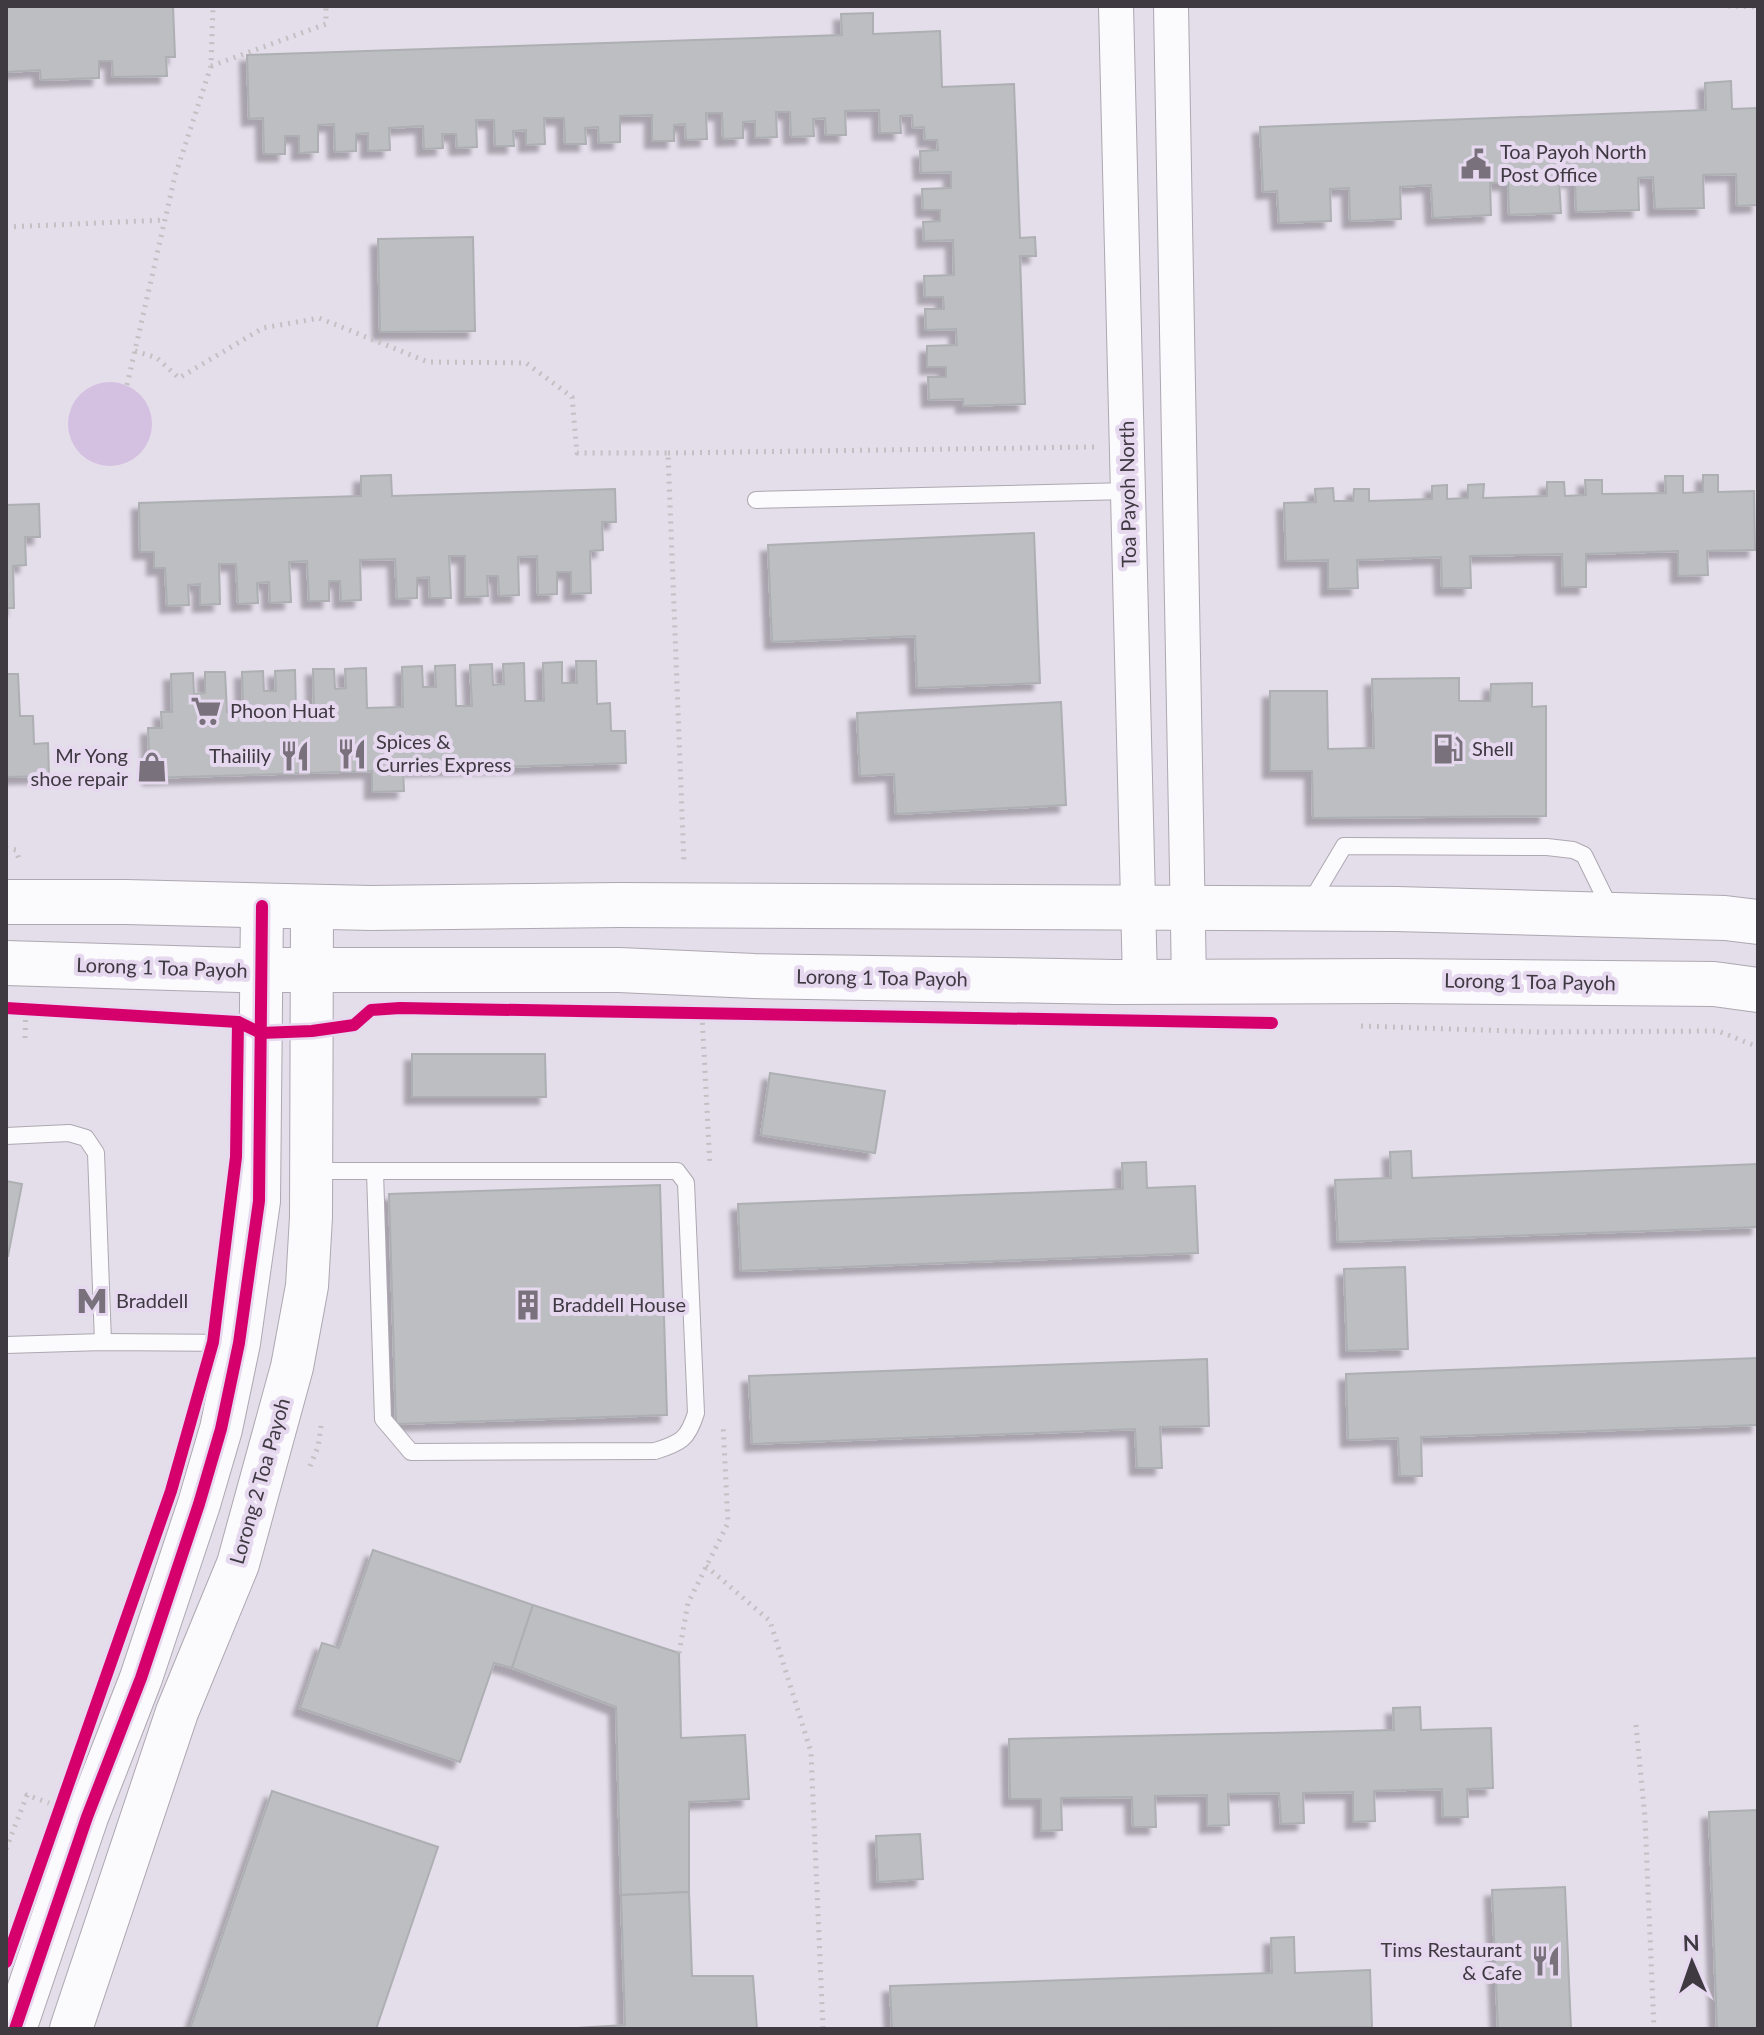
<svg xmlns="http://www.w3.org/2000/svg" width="1764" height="2035" viewBox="0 0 1764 2035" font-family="Lato,sans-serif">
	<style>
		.grass { fill: #d4c0e1 }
		.building { fill: #bcbec2; stroke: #adafb3; stroke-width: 2; filter: url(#shadow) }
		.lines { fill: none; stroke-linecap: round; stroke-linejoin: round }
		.service-casing { stroke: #ada8b1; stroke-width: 18 }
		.minor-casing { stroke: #ada8b1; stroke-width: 36 }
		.tertiary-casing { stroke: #ada8b1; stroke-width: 44 }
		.secondary-casing { stroke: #ada8b1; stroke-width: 46 }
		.path { stroke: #c3c0c4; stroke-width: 5; stroke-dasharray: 2 6; stroke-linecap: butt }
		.service { stroke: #fbfafc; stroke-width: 16 }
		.minor { stroke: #fbfafc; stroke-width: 34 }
		.tertiary { stroke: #fbfafc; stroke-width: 42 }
		.secondary { stroke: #fbfafc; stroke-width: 44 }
		.cycleway-casing { stroke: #e5d8ef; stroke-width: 17 }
		.cycleway { stroke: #d6006c; stroke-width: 12 }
		.labels { text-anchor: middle; stroke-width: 8; stroke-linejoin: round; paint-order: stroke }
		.poi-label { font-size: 20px; fill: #3f3942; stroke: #e5d8ef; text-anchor: start }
		.street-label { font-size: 20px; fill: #3f3942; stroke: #e5d8ef }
	</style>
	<defs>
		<filter id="shadow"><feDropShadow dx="-7" dy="7" stdDeviation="2" flood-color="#0004"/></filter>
	</defs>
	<rect width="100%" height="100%" fill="#e4ddea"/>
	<circle class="grass" cx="110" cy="424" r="42"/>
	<g class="building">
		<path d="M6,6H173L175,57H166L167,76L113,77L112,61H99V78L41,80L40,70L7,72L6,100Z"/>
		<path d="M873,13V34L940,31L942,87L1014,84L1020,238L1035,237L1036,256H1020L1025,404L963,406V399L929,400L928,377H946V367H927V346L957,345L956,329L926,330L925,309H944L943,297H925L924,276L954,275L953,240L924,241L923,222L940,221V210H923L922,189L951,188V172L921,173L920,151L938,150L937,140H925L924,127L913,128L912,115L900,116L901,133H880L879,110L845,111L846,135H826L825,118L813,119L814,136L791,137L790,112H776L777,137L755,138V121L743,122V138L723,139L722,113H706L707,139L686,140L685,124L674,125V141H652V115L620,116V142L599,143L598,127L585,128L586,144H565L564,118H544L545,144L526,145V130L513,131L514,146H495L494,120H476L477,147L457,148L456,134H442L443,148L424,149L423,126L389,128L390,150L368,151V133L356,134V151L335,152L334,124L318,125V152L299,153V136H285V154H264L263,118L249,119L247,55L842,35L841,14Z"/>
		<path d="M1731,81L1732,109L1758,108V205L1737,206L1736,174L1703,175L1704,208L1655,209L1653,177L1638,178L1639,210L1576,212L1575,180H1559L1561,213L1509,215L1508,183H1490L1491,215L1433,218L1431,185L1400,187L1401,219L1350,221L1349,188L1330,189L1331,221L1279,223L1277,191L1263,192L1260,127L1706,110L1705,83Z"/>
		<path d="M473,237L475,331L380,332L378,239Z"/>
		<path d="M391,475L392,496L615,489L616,522H602L603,550L590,551L591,593L571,594V572H557V594L538,595L537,556L518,557L519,595L499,596L498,576H487L488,596L465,597V556H449L451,598H430L429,577L417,578V598L397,599L395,559L360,560L361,600L341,601L340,581H329V601H309L307,561L289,562L291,602L270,603L269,582L257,583L258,603L238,604L236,564H219L220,604L200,605V584L188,585L189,605L167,606L165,568H154V552H140L139,503L361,496V476Z"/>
		<path d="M1703,475H1718V492L1754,491L1755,550L1707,551L1708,575L1678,576V551L1586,554V587H1563L1562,554L1470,556L1471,588H1442L1441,557L1357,560L1358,588L1328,589V560L1286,561L1284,503L1316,502L1315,489L1333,488L1334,501H1353L1354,489H1369V501L1432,499V486L1447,485V499L1468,498V485L1484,484L1483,498L1547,496V482H1564L1565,496L1586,495L1585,480H1602V494L1666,493L1665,476H1683V493L1703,492Z"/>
		<path d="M39,504L40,537H25L26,565L13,566L14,608H6V505Z"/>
		<path d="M1034,533L1040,683L917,688L915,636L772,642L768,545Z"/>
		<path d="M576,661H596L597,704L610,703L611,731H625L626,763L403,770L404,791L372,792V771L150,778L148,728H162L161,712H172L171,674L193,673L194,694L205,693V672H225L227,712L243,711L242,672L263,671L264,691H276L275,671L295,670L296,711L314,710L313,669H334L335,689L346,688L345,669L366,668L367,708L403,707L402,667L422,666L423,687H436L435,666L455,665L456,706H472L470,665L492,664L493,685L504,684L503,664L524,663L525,701H544L543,663L562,662V683H577Z"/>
		<path d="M6,674H18L20,716H33L34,744L48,743L49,776L6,777Z"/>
		<path d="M1459,678V701H1490L1491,684L1532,683V707L1546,706V816L1313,818L1312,771H1270V691H1327L1328,749L1374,748L1372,679Z"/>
		<path d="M1061,702L1066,805L896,814L894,774L860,776L857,713Z"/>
		<path d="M412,1054H545L546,1097H412Z"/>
		<path d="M770,1073L885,1091L875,1153L761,1135Z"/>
		<path d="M1411,1151L1412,1178L1758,1164V1227L1338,1242L1335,1180L1391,1178L1390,1152Z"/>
		<path d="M1146,1162L1147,1188L1195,1186L1198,1253L741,1271L738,1204L1123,1189L1122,1163Z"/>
		<path d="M6,1181L22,1184L8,1256H6Z"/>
		<path d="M660,1185L667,1415L396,1424L389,1194Z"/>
		<path d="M1405,1267L1408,1349L1347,1351L1344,1269Z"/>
		<path d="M1758,1358V1425L1421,1437L1422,1476H1400L1398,1438L1348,1440L1346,1374Z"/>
		<path d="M1207,1359L1209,1426L1160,1427L1162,1468H1137L1135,1429L752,1444L749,1376Z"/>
		<path d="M373,1550L533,1605L512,1668L494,1663L460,1762L300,1708L322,1643L339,1648Z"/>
		<path d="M533,1605L679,1653L681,1738L745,1735L749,1799L689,1802V1892L621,1895L616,1707L512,1668Z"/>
		<path d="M1420,1707L1421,1730L1491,1728L1493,1788L1467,1789L1468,1817H1443L1442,1789L1374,1791L1375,1821L1353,1822V1792L1303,1793L1304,1823L1281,1824L1279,1793L1228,1794L1229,1825L1207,1826V1795L1155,1796L1156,1827H1133L1132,1797L1061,1798L1062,1830L1041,1831V1799H1010L1009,1739L1394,1730L1393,1708Z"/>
		<path d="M272,1791L438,1847L376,2029H190Z"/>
		<path d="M1758,1810V2029H1717L1709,1812Z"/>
		<path d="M920,1834L923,1879L878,1882L876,1836Z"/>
		<path d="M1565,1887L1571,2029H1498L1492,1890Z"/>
		<path d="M689,1892L692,1976H753L757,2029H560L625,2025L621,1895Z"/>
		<path d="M1294,1937L1295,1973L1370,1970L1372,2027L892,2029L890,1986L1272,1973L1271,1938Z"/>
	</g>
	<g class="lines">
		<g class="service-casing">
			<g id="service">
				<path d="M756,500L1128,491"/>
				<path d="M1310,903L1344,846L1547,847L1573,850L1584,855L1611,910"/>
				<path d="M6,1136L69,1133L86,1138L96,1153L103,1342"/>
				<path d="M312,1171H677L686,1183L696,1413C688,1439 681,1443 655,1451L411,1452L383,1419L375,1172"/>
				<path d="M6,1345L103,1342L236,1343"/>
			</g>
		</g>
		<g class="minor-casing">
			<g id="minor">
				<path d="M1116,6L1140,982"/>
				<path d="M1171,6L1189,981"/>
			</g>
		</g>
		<g class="tertiary-casing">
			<g id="tertiary">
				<path d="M15,2029L87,1817L141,1678L199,1504L221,1429L239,1343L259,1201L262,906"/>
				<path d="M71,2029L177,1712L238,1564L292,1367L307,1286L311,1217L312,907"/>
			</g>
		</g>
		<g class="secondary-casing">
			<g id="secondary">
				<path d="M6,902H126L371,908L619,905L1396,909L1725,918L1758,922"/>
				<path d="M6,963L239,970H619L754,976L1116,982L1394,981L1714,984L1758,990"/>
			</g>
		</g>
		<g class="path">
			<path d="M1728,6L1758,7"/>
			<path d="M211,66L326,24V6"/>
			<path d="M6,227L165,220"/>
			<path d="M135,351L157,358L179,378L263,328L319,318L428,362L526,363L572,397L577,453H668L684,865"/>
			<path d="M127,385L175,176L211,66L213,6"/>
			<path d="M668,453L1094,447"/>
			<path d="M6,848L16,850L20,862"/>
			<path d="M702,1015L710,1166"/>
			<path d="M1361,1026L1540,1032L1718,1031L1758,1047"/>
			<path d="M25,1038L26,1003"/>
			<path d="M310,1466L318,1447L321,1426"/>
			<path d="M706,1566L770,1621L811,1752L823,2029"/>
			<path d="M679,1653L688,1603L728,1523L723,1424"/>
			<path d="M1636,1725L1645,1818L1654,2029"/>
			<path d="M6,1849L27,1795L49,1803"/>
		</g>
		<use href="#service" class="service"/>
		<use href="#minor" class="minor"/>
		<use href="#tertiary" class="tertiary"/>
		<use href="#secondary" class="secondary"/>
		<g class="cycleway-casing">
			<g id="cycleway">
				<path d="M6,1008L238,1022L261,1033L312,1031L354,1025L371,1010L400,1008L1272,1023"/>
				<path d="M6,1962L171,1491L213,1342L236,1157L238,1022"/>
				<path d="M15,2029L87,1817L141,1678L199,1504L221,1429L239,1343L259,1201L262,906"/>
			</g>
		</g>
		<use href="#cycleway" class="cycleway"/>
	</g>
	<defs>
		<g id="civic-bare" transform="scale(2.4)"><path d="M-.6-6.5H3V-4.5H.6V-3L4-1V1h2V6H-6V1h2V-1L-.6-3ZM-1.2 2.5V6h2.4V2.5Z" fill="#79727d" stroke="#e5d8ef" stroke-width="2.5" paint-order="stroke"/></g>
		<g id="supermarket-bare" transform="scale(2.4)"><path d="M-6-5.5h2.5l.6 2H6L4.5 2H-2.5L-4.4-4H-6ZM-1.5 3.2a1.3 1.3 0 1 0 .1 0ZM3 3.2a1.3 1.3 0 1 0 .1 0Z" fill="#79727d" stroke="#e5d8ef" stroke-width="2.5" paint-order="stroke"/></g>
		<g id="fuel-bare" transform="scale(2.4)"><path d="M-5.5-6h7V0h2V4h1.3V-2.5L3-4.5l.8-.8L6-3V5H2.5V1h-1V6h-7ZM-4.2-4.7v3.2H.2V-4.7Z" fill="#79727d" stroke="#e5d8ef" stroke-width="2.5" paint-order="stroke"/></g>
		<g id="restaurant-bare" transform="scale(2.4)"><path d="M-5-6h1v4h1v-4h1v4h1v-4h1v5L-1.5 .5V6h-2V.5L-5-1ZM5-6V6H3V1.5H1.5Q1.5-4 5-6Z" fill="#79727d" stroke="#e5d8ef" stroke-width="2.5" paint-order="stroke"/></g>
		<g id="shop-bare" transform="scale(2.4)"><path d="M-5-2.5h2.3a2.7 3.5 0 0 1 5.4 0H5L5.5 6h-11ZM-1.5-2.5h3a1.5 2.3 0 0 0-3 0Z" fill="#79727d" stroke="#e5d8ef" stroke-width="2.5" paint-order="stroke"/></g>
		<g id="metro-bare" transform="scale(2.4)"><path d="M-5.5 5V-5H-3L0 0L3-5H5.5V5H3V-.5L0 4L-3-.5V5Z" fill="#79727d" stroke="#e5d8ef" stroke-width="2.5" paint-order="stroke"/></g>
		<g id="building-bare" transform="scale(2.4)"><path d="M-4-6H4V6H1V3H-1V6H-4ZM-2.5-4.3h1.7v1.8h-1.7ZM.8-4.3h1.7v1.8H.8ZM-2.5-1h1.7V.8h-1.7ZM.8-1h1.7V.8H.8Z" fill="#79727d" stroke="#e5d8ef" stroke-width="2.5" paint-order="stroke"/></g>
	</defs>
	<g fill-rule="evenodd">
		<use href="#civic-bare" x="1476" y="164"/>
		<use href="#supermarket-bare" x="206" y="711"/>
		<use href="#fuel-bare" x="1448" y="749"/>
		<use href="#restaurant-bare" x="352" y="754"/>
		<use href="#restaurant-bare" x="295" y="756"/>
		<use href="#shop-bare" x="152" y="767"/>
		<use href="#metro-bare" x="92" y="1301"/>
		<use href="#building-bare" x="528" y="1305"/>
		<use href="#restaurant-bare" x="1546" y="1961"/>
	</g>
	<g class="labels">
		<g class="poi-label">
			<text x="1500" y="159">Toa Payoh North<tspan x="1500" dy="23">Post Office</tspan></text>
			<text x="230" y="718">Phoon Huat</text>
			<text x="376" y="749">Spices &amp;<tspan x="376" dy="23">Curries Express</tspan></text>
			<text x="1472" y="756">Shell</text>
			<text x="128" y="763" text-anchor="end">Mr Yong<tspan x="128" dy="23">shoe repair</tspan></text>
			<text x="271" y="763" text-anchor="end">Thailily</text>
			<text x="116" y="1308">Braddell</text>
			<text x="552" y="1312">Braddell House</text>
			<text x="1522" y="1957" text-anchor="end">Tims Restaurant<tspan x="1522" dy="23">&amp; Cafe</tspan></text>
		</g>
		<g class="street-label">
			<text transform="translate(1128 494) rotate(-91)" y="7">Toa Payoh North</text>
			<text transform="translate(162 968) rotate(2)" y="7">Lorong 1 Toa Payoh</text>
			<text transform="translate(882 978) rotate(1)" y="7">Lorong 1 Toa Payoh</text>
			<text transform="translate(1530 982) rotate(1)" y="7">Lorong 1 Toa Payoh</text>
			<text transform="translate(260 1481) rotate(-74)" y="7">Lorong 2 Toa Payoh</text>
		</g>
	</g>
	<rect width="1764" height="2035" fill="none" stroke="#3f3942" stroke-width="16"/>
	<g transform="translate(1692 1963) rotate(358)" stroke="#e5d8ef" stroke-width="6" paint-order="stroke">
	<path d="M0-6L14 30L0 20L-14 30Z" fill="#3f3942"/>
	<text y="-12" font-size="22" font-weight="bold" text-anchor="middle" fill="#3f3942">N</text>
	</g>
</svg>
